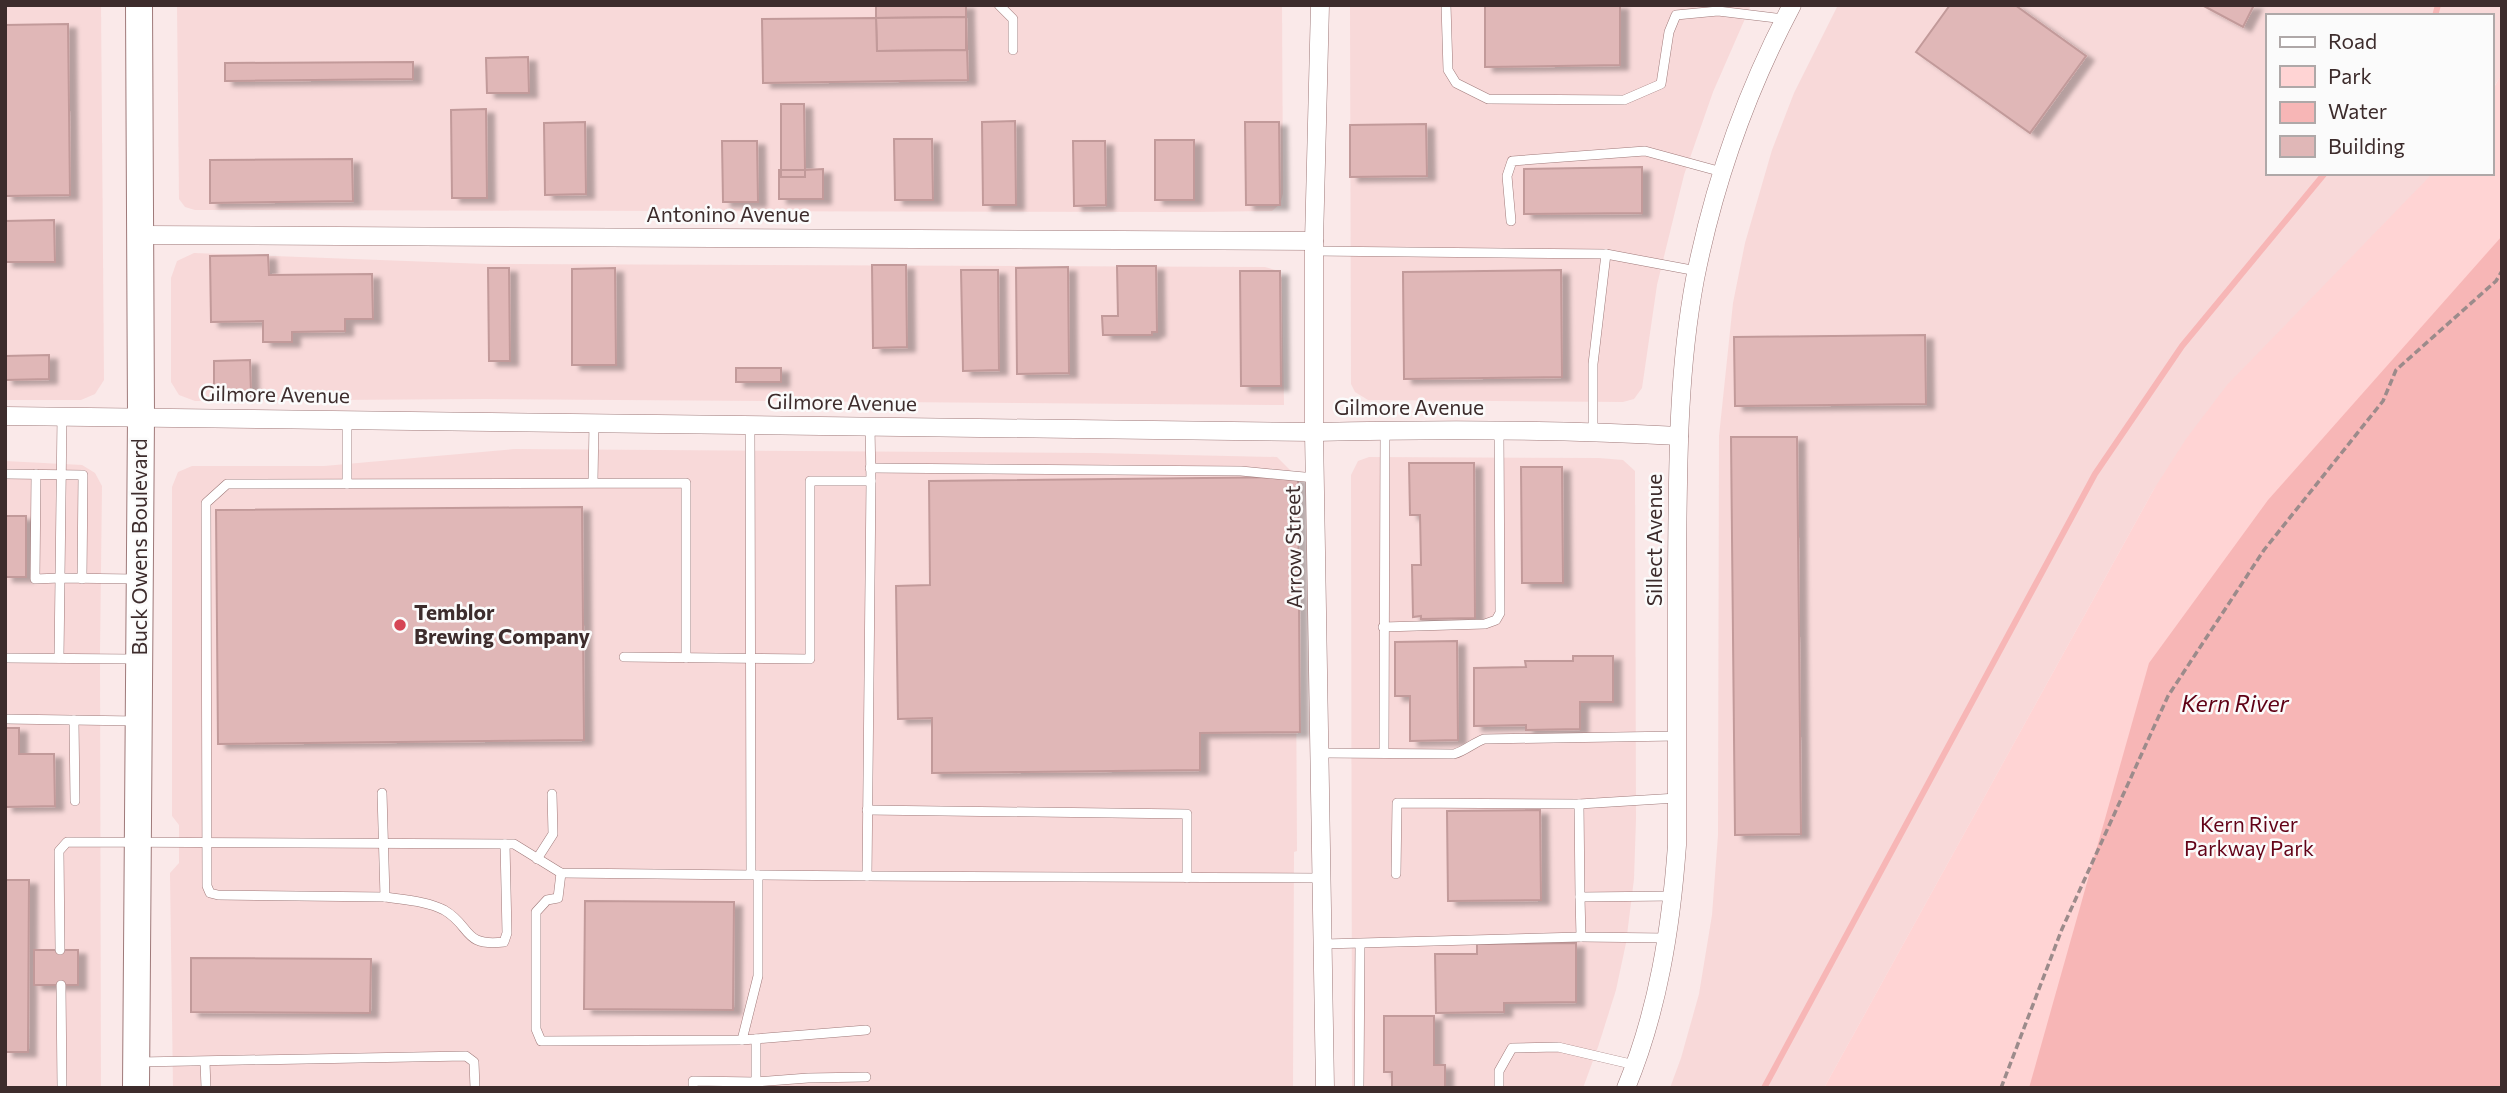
<svg xmlns="http://www.w3.org/2000/svg" width="2507" height="1093" viewBox="0 0 2507 1093" font-family="Commissioner,sans-serif">
	<style>
		.built { fill: #f8d9d9 }
		.green { fill: #ffd4d4 }
		.water { fill: #f7b6b6 }
		.lines { fill: none; stroke-linecap: round; stroke-linejoin: round }
		.stream { stroke: #f7b6b6; stroke-width: 6 }
		.building { fill: #e0b7b7; stroke: #c29a9a; stroke-width: 2; filter: url(#shadow) }
		.service-casing { stroke: #9f7979; stroke-width: 10 }
		.minor-casing { stroke: #9f7979; stroke-width: 19 }
		.secondary-casing { stroke: #9f7979; stroke-width: 28 }
		.path { stroke: #9c8b8b; stroke-width: 3.5; stroke-dasharray: 7 3.5; stroke-linecap: butt }
		.service { stroke: #fff; stroke-width: 9 }
		.minor { stroke: #fff; stroke-width: 18 }
		.secondary { stroke: #fff; stroke-width: 26 }
		.poi-dot { fill: #d64555; stroke: #fbfbfb; stroke-width: 2.5 }
		.labels { text-anchor: middle; stroke-width: 5; stroke-linejoin: round; paint-order: stroke }
		.street-label { font-size: 21px; fill: #3d2c2c; stroke: #fbfbfb }
		.poi-label { font-size: 21px; font-weight: bold; fill: #3d2c2c; stroke: #fbfbfb; text-anchor: start }
		.park-label { font-size: 21px; fill: #630318; stroke: #fbfbfb }
		.water-label { font-size: 23px; font-style: italic; fill: #5f0015; stroke: #fbfbfb }
	</style>
	<defs>
		<filter id="shadow"><feDropShadow dx="8" dy="4.5" stdDeviation="2" flood-color="#0004"/></filter>
	</defs>
	<rect width="100%" height="100%" fill="#fae9e9"/>
	<g class="built">
		<path d="M5,5H101L104,380L95,394L81,400H5Z"/>
		<path d="M177,5H1282L1283,194L1280,204L1272,211L1197,212L195,210L185,207L179,199Z"/>
		<path d="M1350,5H1751L1713,92L1684,175L1657,285L1642,388L1634,399L1623,402L1368,400L1355,392L1351,384Z"/>
		<path d="M1838,5H2502V74L2491,91V16H2267V173H2434L2154,489L1824,1088H1670L1681,1058L1699,994L1712,915L1718,835L1719,436L1733,303L1745,243L1772,150L1794,93Z"/>
		<path d="M194,253L486,264L1265,267L1275,270L1282,278L1284,405L485,399L195,401L179,395L171,382V278L177,261Z"/>
		<path d="M515,449L1096,453L1277,457L1295,475L1297,851L1294,852L1293,1088H173L170,873L179,863V825L172,816V487L178,472L192,466H324Z"/>
		<path d="M1369,457L1599,458L1623,460L1635,471L1636,819L1634,879L1626,943L1616,990L1598,1047L1583,1088H1352L1351,475L1358,461Z"/>
		<path d="M5,461L82,465L95,473L102,486L100,652L101,1088H5Z"/>
	</g>
	<path class="green" d="M2502,73V1088H1824L2154,489L2186,439L2227,385L2433,173H2491V93Z"/>
	<path class="water" d="M2502,236V1088H2029L2149,663L2268,500Z"/>
	<g class="lines">
		<g class="stream">
			<path d="M2435,16L2438,5"/>
			<path d="M1764,1088L2095,474L2182,346L2325,173"/>
		</g>
	</g>
	<g class="building">
		<path d="M876,5H966V17L876,18Z"/>
		<path d="M1485,5H1620V65L1485,67Z"/>
		<path d="M1950,5H2015L2086,56L2030,133L1916,52Z"/>
		<path d="M2202,5H2254L2243,27Z"/>
		<path d="M966,17V50L877,51L876,18Z"/>
		<path d="M966,17L968,80L763,83L762,19L876,18L877,51L966,50Z"/>
		<path d="M68,24L70,195L5,196V25Z"/>
		<path d="M528,57L529,93H487L486,58Z"/>
		<path d="M413,62V79L225,81V63Z"/>
		<path d="M781,104H804L805,170H781Z"/>
		<path d="M486,109L487,198H452L451,110Z"/>
		<path d="M1015,121L1016,205H983L982,122Z"/>
		<path d="M585,122L586,194L545,195L544,123Z"/>
		<path d="M1245,122H1279L1280,205H1246Z"/>
		<path d="M1426,124L1427,176L1350,177V125Z"/>
		<path d="M894,139H932L933,200H895Z"/>
		<rect x="1155" y="140" width="39" height="60"/>
		<path d="M722,141H757L758,202H723Z"/>
		<path d="M1073,141H1105L1106,205L1074,206Z"/>
		<path d="M352,159L353,201L210,203V160Z"/>
		<path d="M1642,167V213L1524,214V169Z"/>
		<path d="M823,169V199H779V170H781V177H805V170Z"/>
		<rect x="781" y="170" width="24" height="7"/>
		<path d="M54,220L55,262H5V221Z"/>
		<path d="M268,255L269,275L372,274L373,319H345V331L292,332V342H263V321L211,322L210,256Z"/>
		<path d="M872,265H906L907,347L873,348Z"/>
		<path d="M1117,266H1156L1157,332H1152V335H1103L1102,316H1118Z"/>
		<path d="M1068,267L1069,373L1017,374L1016,268Z"/>
		<path d="M488,268H509L510,361H489Z"/>
		<path d="M615,268L616,365H572V269Z"/>
		<path d="M961,270H998L999,370L963,371Z"/>
		<path d="M1561,270L1562,377L1404,379L1403,272Z"/>
		<path d="M1240,271H1280L1281,386H1241Z"/>
		<path d="M1925,335L1926,404L1735,406L1734,337Z"/>
		<path d="M49,355V379L5,380V356Z"/>
		<path d="M250,360L251,393L214,394V361Z"/>
		<rect x="736" y="368" width="45" height="14"/>
		<path d="M1731,437H1797L1801,834L1735,835Z"/>
		<path d="M1409,463H1474L1475,618L1421,619V616L1413,617L1412,565H1421L1420,515H1410Z"/>
		<path d="M1521,467H1562L1563,583H1522Z"/>
		<path d="M1298,477L1300,732L1200,733V770L932,773V718L898,719L896,586L930,585L929,481Z"/>
		<path d="M582,507L584,740L218,744L216,510Z"/>
		<rect x="5" y="516" width="21" height="61"/>
		<path d="M1457,641L1458,740L1410,741V696H1395V642Z"/>
		<path d="M1573,656H1613V702H1580V729L1526,730V725L1474,726V668L1526,667L1525,661H1573Z"/>
		<path d="M5,728H19V754H54L55,806L5,807Z"/>
		<path d="M1540,810L1541,900L1448,901L1447,811Z"/>
		<path d="M5,880H29L28,1052H5Z"/>
		<path d="M585,901L734,902L733,1010L584,1009Z"/>
		<path d="M1576,943V1002L1504,1003V1012L1436,1013L1435,954H1477V944Z"/>
		<rect x="34" y="950" width="44" height="35"/>
		<path d="M191,958L371,959L370,1013L191,1012Z"/>
		<path d="M1384,1016H1434V1065H1445V1088H1392V1072H1384Z"/>
	</g>
	<g class="lines">
		<g class="service-casing">
			<g id="service">
				<path d="M999,5L1013,19V50"/>
				<path d="M1446,5L1448,70L1456,83L1488,99L1624,100L1661,84L1669,32L1676,15L1718,11L1784,19"/>
				<path d="M1511,221L1507,176L1512,161L1645,151L1722,172"/>
				<path d="M1314,251L1606,254L1697,271"/>
				<path d="M347,419V484"/>
				<path d="M1593,431V364L1606,254"/>
				<path d="M870,468L1241,471L1315,478"/>
				<path d="M5,474L83,475L82,579"/>
				<path d="M36,474L35,579L60,578L62,416"/>
				<path d="M593,482L594,422"/>
				<path d="M1383,627L1485,624L1496,620L1500,613L1499,431"/>
				<path d="M624,657L810,659V481H871L870,426"/>
				<path d="M5,658L136,659"/>
				<path d="M59,658L60,578L137,579"/>
				<path d="M5,719L137,721"/>
				<path d="M74,720L75,801"/>
				<path d="M1321,753L1454,754C1465,751 1473,743 1484,739L1677,736"/>
				<path d="M1384,753L1385,430"/>
				<path d="M382,793L385,897L218,895L210,893L207,886L206,503L227,484L686,483V658"/>
				<path d="M867,810L1187,814V878"/>
				<path d="M537,859L553,834L552,794"/>
				<path d="M561,873L558,898L547,900L536,912V1029L541,1041L742,1040L758,976V875"/>
				<path d="M1396,874L1397,803L1579,804"/>
				<path d="M755,875L867,876L871,481"/>
				<path d="M867,876L1323,878"/>
				<path d="M1674,896L1580,897L1579,804L1677,798"/>
				<path d="M385,897C404,900 427,901 444,910C472,926 462,947 504,942L507,933L505,844"/>
				<path d="M1580,897L1581,937L1667,938"/>
				<path d="M1324,944L1581,937"/>
				<path d="M60,950L59,851L67,842L514,844L561,873L751,875L750,424"/>
				<path d="M61,985L62,1088"/>
				<path d="M742,1040L866,1030"/>
				<path d="M139,1062L466,1056L474,1062L475,1088"/>
				<path d="M205,1062L206,1088"/>
				<path d="M756,1082L808,1078L866,1077"/>
				<path d="M693,1088V1081L756,1082V1039"/>
				<path d="M1359,1088L1360,944"/>
				<path d="M1499,1088V1071L1512,1048L1558,1047L1635,1065"/>
			</g>
		</g>
		<g class="minor-casing">
			<g id="minor">
				<path d="M1320,5L1314,241V432L1325,1088"/>
				<path d="M141,235L1314,241"/>
				<path d="M5,416L1314,432C1436,429 1557,429 1679,436"/>
				<path d="M1626,1088C1658,1011 1671,928 1677,845C1677,754 1677,662 1677,570C1678,473 1677,375 1695,279C1714,183 1746,92 1792,5"/>
			</g>
		</g>
		<g class="secondary-casing">
			<path id="secondary" d="M136,1088L141,416L139,5"/>
		</g>
		<path class="path" d="M2001,1088L2062,929L2168,696L2264,550L2383,401L2396,370L2496,281L2502,271"/>
		<use href="#service" class="service"/>
		<use href="#minor" class="minor"/>
		<use href="#secondary" class="secondary"/>
	</g>
	<circle class="poi-dot" cx="400" cy="625" r="7"/>
	<g class="labels">
		<g class="street-label">
			<text x="728" y="222">Antonino Avenue</text>
			<text transform="translate(275 395) rotate(1)" y="7">Gilmore Avenue</text>
			<text transform="translate(842 403) rotate(1)" y="7">Gilmore Avenue</text>
			<text x="1409" y="415">Gilmore Avenue</text>
			<text transform="translate(1655 540) rotate(-90)" y="7">Sillect Avenue</text>
			<text transform="translate(140 547) rotate(-90)" y="7">Buck Owens Boulevard</text>
			<text transform="translate(1294 547) rotate(-91)" y="7">Arrow Street</text>
		</g>
		<g class="poi-label">
			<text x="414" y="620">Temblor<tspan x="414" dy="24">Brewing Company</tspan></text>
		</g>
		<g class="park-label">
			<text x="2249" y="832">Kern River<tspan x="2249" dy="24">Parkway Park</tspan></text>
		</g>
		<g class="water-label">
			<text x="2235" y="712">Kern River</text>
		</g>
	</g>
	<rect width="2507" height="1093" fill="none" stroke="#3d2c2c" stroke-width="14"/>
	<rect x="2266" y="14" width="228" height="161" fill="#fbfbfb" stroke="#afa8a8" stroke-width="2"/>
	<rect x="2280" y="37" width="35" height="10" fill="#ffffff" stroke="#afa8a8" stroke-width="2"/>
	<text x="2328" y="49" font-size="21" fill="#3d2c2c">Road</text>
	<rect x="2280" y="66" width="35" height="21" fill="#ffd4d4" stroke="#afa8a8" stroke-width="2"/>
	<text x="2328" y="84" font-size="21" fill="#3d2c2c">Park</text>
	<rect x="2280" y="102" width="35" height="21" fill="#f7b6b6" stroke="#afa8a8" stroke-width="2"/>
	<text x="2328" y="119" font-size="21" fill="#3d2c2c">Water</text>
	<rect x="2280" y="136" width="35" height="21" fill="#e0b7b7" stroke="#afa8a8" stroke-width="2"/>
	<text x="2328" y="154" font-size="21" fill="#3d2c2c">Building</text>
</svg>
